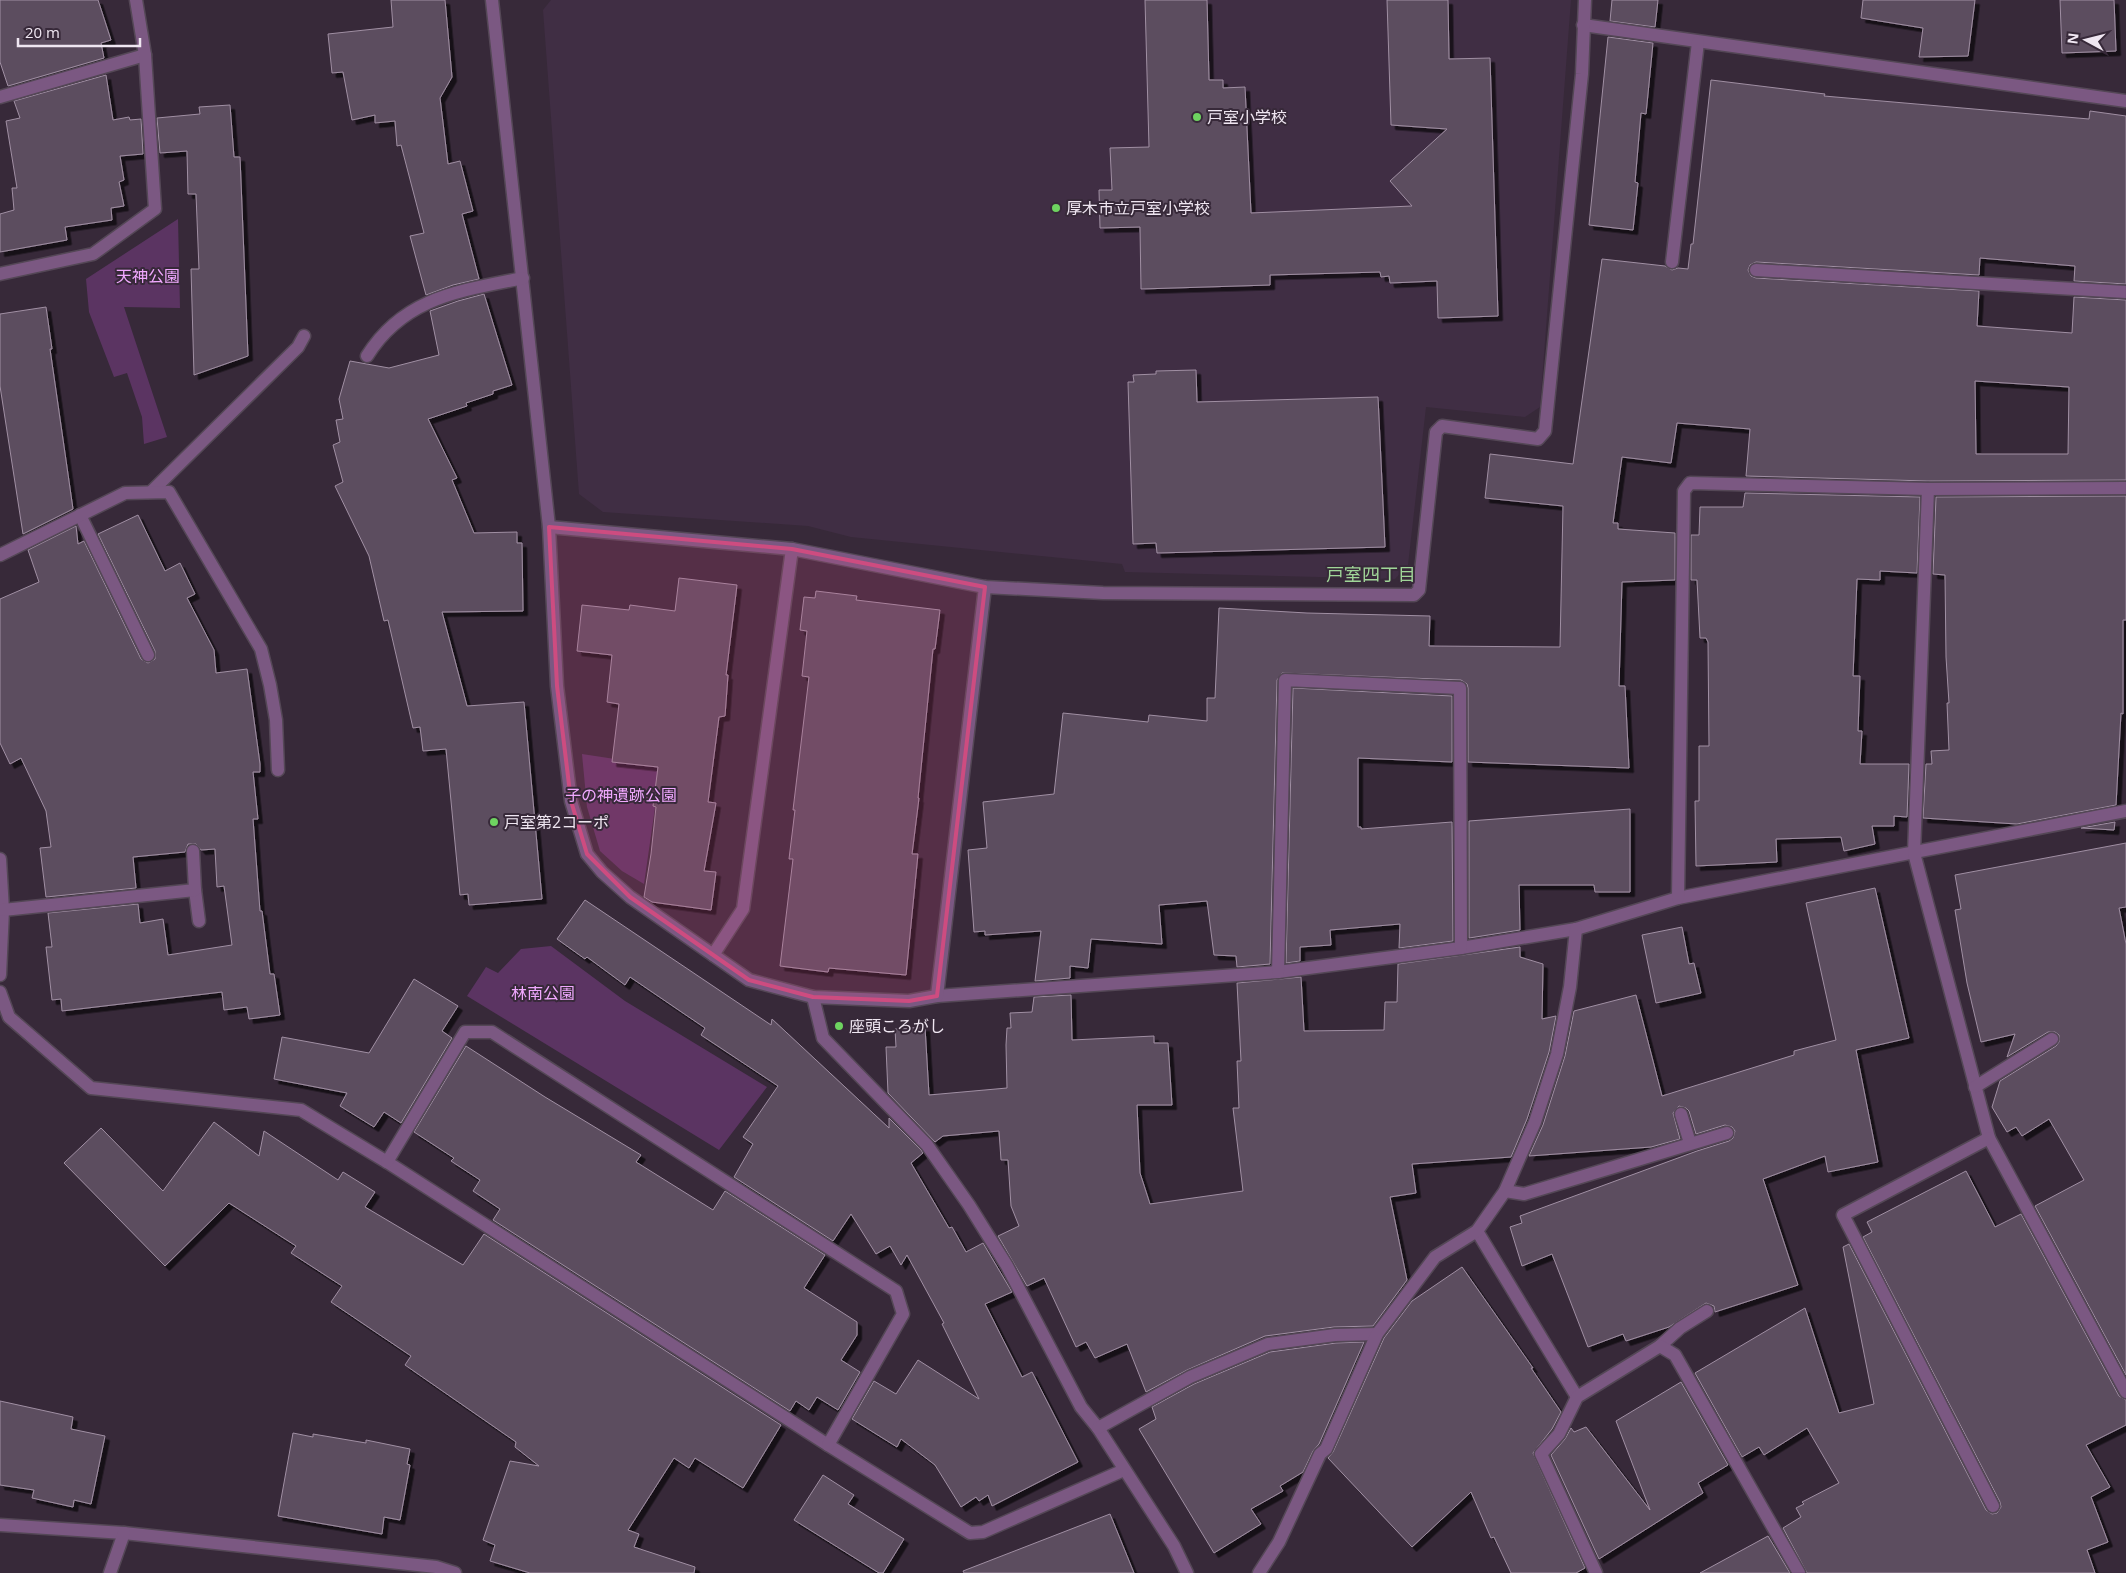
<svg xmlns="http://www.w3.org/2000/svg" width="2126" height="1573" viewBox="0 0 2126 1573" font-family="'Open Sans','Noto Sans JP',sans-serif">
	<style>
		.built { fill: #402e44 }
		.green { fill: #5b3462 }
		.building { fill: #5c4d5f; stroke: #a08fa3; fill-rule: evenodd; filter: url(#shadow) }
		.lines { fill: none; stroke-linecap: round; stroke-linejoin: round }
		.minor-casing { stroke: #544756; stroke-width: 15 }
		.minor { stroke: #7b5882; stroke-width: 12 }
		.marked { fill: #cd4c80; fill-opacity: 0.2; stroke: #cd4c80; stroke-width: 4; stroke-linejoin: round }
		.poi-dot { fill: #6ed360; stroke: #372939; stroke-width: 2 }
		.labels { text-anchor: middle; stroke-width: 4; stroke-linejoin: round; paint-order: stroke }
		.poi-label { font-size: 16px; fill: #efe6f1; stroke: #372939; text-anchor: start }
		.park-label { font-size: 16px; fill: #f0a8fe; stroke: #372939 }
		.neighbourhood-label { font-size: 18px; fill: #a0d598; stroke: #372939 }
	</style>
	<defs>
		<filter id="shadow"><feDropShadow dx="4.5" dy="4.5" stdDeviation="0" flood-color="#0009"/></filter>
	</defs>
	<rect width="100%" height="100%" fill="#372939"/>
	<path class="built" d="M551,0H1571L1540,407L1525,417L1426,407L1408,565L1395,579L1125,572L1122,564L851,537L808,526L603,512L579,494L543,10Z"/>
	<g class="green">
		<path d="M178,219L180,308L124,307L167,437L144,444L142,417L127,373L114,377L89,312L86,279Z"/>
		<path d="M582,754L661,766L644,884L622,871L600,851L587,807Z"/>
		<path d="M551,946L625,1001L767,1087L719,1150L467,996L486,967L498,973L521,949Z"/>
	</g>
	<g class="building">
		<path d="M0,0H98L111,40L101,43L104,58L8,86L0,62Z"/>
		<path d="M391,0H445L452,77L440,98L448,164L460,161L473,211L462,214L479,279L453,285L426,295L410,236L424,233L401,145L397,146L395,121L375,123V115L352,120L343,72L332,73L328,34L393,27Z"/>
		<path d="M1145,0H1207L1209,80H1223V88L1245,87L1251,213L1412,206L1390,181L1447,129L1391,125L1387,0H1448L1449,59L1490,58L1498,316L1438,318L1437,281L1390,283L1389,276L1381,277L1380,272L1270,275V285L1141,289L1140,227L1100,228L1099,190H1112L1110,148L1149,147Z"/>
		<path d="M1612,0H1658L1655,27L1610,21Z"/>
		<path d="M1863,0H1975L1968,56L1919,57L1923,28L1861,18Z"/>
		<path d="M2060,0H2114L2116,51L2062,53Z"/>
		<path d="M1608,37L1653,43L1646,114L1641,113L1635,182L1638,183L1633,230L1589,225Z"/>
		<path d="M106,75L113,120L129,117L130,120L141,119L143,154L120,156L124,180L119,182L124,206L111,208L112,220L65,227L67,240L0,252V214L14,210L12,188H17L6,121L20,118L14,101Z"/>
		<path d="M1711,80L1825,94L1824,96L2089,119L2090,111L2126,116V284L2074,281L2075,266L1980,258L1979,275L1756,262L1750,265L1748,270L1751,276L1756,278L1979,291L1977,326L2072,333L2074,297L2126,300V480L1928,481L1746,476L1750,429L1677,423L1671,463L1622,457L1613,523H1618V529L1675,533V580L1622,582L1619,686H1625L1629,768L1468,762V688L1467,684L1461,680L1282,673L1277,680L1270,964L1237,967L1236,956L1214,955L1207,901L1159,905L1162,944L1091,939L1088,968L1070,966V978L1035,981L1041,931L985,935V931L974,932L968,850L987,848L983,802L1054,794L1063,713L1148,722L1149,715L1207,721V698H1215L1219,608L1307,613L1430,616L1429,646L1560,647L1563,506L1485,498L1490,454L1573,464L1602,259L1665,266L1672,270L1678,268L1688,269L1691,244H1693ZM1975,381L2069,387L2068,454H1976Z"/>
		<path d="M230,105L234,157H240L248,356L194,375L191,269H199L196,194H188L187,151L160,153L157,118L200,114L199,107Z"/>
		<path d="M484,294L512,385L493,391V394L466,403L467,406L428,419L457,478L452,480L474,533L517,532V543H522L523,611L442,612L467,706L524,702L542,899L469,905L468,894L460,895L446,749L423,751L420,727L413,728L388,620L384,621L369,556L335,486L343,482L333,445L340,442L336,420L343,419L339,399L350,361L389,368L439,355L430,311L458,301Z"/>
		<path d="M46,307L52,349H50L73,509L23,534L0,386V314Z"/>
		<path d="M1196,370L1197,402L1378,397L1385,547L1157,553L1156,543L1133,544L1128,382H1134L1133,375L1156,374V371Z"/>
		<path d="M1745,493L1920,497L1917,573L1880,571V580L1857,579L1853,676H1860L1858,731H1862L1860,764H1909L1907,817L1894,816V826H1872L1875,844L1844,851L1841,837L1776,839L1777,862L1696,866L1695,801H1699V746H1709L1708,642L1706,638H1700L1697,580H1691V535H1699L1700,507H1743Z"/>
		<path d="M2126,496V620H2123V714L2121,713L2116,805L2017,824L1923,818L1926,764H1932L1931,751L1949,750L1947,703H1949L1946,657L1945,575L1933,574L1936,497Z"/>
		<path d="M138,515L165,571L180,563L195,594L187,598L214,650L216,673L247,669L260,764V772H253L258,819H253L260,911H262L270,974H274L280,1015L249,1019L247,1007L224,1010L222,992L62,1011L61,999L52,1000L46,947H52L48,913L138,904L140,923L163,919L168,955L232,945L224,886L217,887L215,849L201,850L196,844H188L185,852L133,857L136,888L46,897L40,848L51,847L46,811L21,758L10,764L0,743V599L39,582L28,550L76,526L78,544L84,541L141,659L148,663L155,659V651L98,534Z"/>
		<path d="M679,578L737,585L726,675H728L725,716L719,717L708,802L716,803L704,871L716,872L711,910L652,902L644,897L651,854L656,807L653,806L658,767L612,762L619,704L607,702L612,655L577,651L582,605L629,610L630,605L675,611Z"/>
		<path d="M816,591L857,596L856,600L940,610L935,649H933L918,798H919L912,854H918L906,975L829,968L828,972L780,966L793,859H789L795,810H793L809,677L802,676L807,631L800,630L804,597L815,598Z"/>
		<path d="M1293,688L1452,696V762L1358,758V827H1361V829L1452,822L1453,941L1399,948L1400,924L1330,930L1331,945L1300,947V961L1286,963Z"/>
		<path d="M1630,809V892H1595L1594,885H1519L1520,930L1469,938V821Z"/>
		<path d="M2115,822L2114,830L2081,828Z"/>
		<path d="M2126,843V907L2119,908L2126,944V1375L2035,1206L2084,1180L2049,1119L2022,1136L2016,1127L2007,1132L1992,1107L2000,1081L2056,1046L2059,1042V1035L2055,1032H2048L2007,1057L2015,1034L1981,1042L1967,983L1955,910L1961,909L1955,875Z"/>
		<path d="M1875,888L1909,1038L1856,1050L1878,1162L1828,1172L1825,1156L1763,1179L1798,1285L1715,1312L1714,1306L1706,1303L1669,1327L1626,1341L1623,1334L1588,1347L1552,1254L1522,1266L1510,1227L1522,1223L1520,1216L1697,1151L1729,1141L1733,1138L1735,1131L1732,1127L1725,1125L1696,1134L1689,1111L1686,1108L1679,1106L1673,1113L1680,1139L1651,1147L1529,1156L1543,1125L1565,1056L1574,1011L1636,995L1662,1096L1794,1055V1051L1836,1040L1806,903Z"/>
		<path d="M585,900L771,1025L772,1019L889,1128V1118L921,1150L923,1153L911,1163L949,1228L952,1227L966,1252L983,1243L1012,1292L985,1304L1022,1377L1032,1372L1078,1462L992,1506L988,1495L979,1501L976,1497L961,1507L935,1465L901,1439L897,1447L852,1419L874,1381L896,1394L918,1360L979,1399L942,1324L944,1323L907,1255L901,1265L890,1246L876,1254L851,1214L833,1241L734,1177L753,1144L743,1137L778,1086L701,1035L705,1028L630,977L625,985L587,957L585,959L557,939Z"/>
		<path d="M1682,927L1689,964L1694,963L1701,993L1656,1003L1642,935Z"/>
		<path d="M1520,947V957L1543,964L1542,1019L1556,1016L1549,1052L1527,1119L1511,1157L1412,1164L1416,1193L1390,1197L1407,1280L1373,1326L1334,1327L1265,1336L1187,1370L1146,1392L1127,1344L1095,1358L1086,1342L1076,1347L1044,1278L1027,1286L998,1236L1019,1226L1011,1206L1008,1160H1001L999,1131L943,1136L935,1142L888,1093L886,1047H896L895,1029L925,1027L929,1095L1007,1088L1006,1045L1007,1028H1011L1010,1013L1032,1012L1034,997L1071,995L1072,1040L1154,1036V1043H1168L1172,1105H1137L1140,1173L1150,1204L1243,1191L1233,1108H1239L1237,1061H1241L1237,983L1301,977L1304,1031L1384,1030L1385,1002H1397L1398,964Z"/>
		<path d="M414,979L458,1006L442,1031L452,1038L401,1123L384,1112L374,1127L340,1106L347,1093L274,1079L282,1037L369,1053Z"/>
		<path d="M466,1046L545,1097L641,1155L636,1162L713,1210L725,1191L825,1255L804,1288L857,1322V1335L841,1360L860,1372L838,1410L817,1397L809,1410L796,1401L790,1411L493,1220L500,1209L473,1191L480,1180L451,1161L454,1158L414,1132Z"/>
		<path d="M214,1122L259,1156L264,1131L338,1180L343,1172L375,1192L365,1207L463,1265L484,1234L781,1425L743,1488L695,1458L689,1468L674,1458L628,1530L639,1534L634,1547L695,1567L694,1573H530L490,1561L495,1545L483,1540L510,1461L539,1466L515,1447L516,1442L405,1365L411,1356L331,1302L342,1286L291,1253L296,1246L229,1203L165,1266L64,1163L101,1128L163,1191Z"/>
		<path d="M1966,1171L1995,1227L2021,1214L2119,1396L2126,1400V1425L2086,1445L2110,1487L2091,1497L2108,1542L2087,1550L2095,1573H1807L1783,1528L1801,1517L1796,1508L1804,1504L1802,1502L1839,1483L1807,1428L1764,1455L1759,1447L1742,1457L1695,1373L1805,1308L1839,1413L1874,1404L1843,1247L1849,1244L1986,1510L1992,1514L1997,1513L2001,1507L2000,1502L1863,1237L1872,1232L1867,1222Z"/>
		<path d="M1462,1267L1533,1368H1531L1561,1412L1552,1429L1533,1453L1585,1568L1576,1573H1511L1494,1537L1491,1538L1471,1492L1412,1547L1328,1458L1333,1452L1384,1338L1412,1301Z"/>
		<path d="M1364,1342L1319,1444L1313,1451L1303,1472L1280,1486L1283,1491L1251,1509L1261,1524L1214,1553L1139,1429L1156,1419L1152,1407L1194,1384L1270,1352L1336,1343Z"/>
		<path d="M1681,1382L1728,1465L1698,1483L1703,1493L1599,1559L1551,1455L1565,1439L1571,1428L1574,1432L1586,1427L1650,1510L1616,1421Z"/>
		<path d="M0,1401L73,1417L71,1429L105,1436L91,1504L74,1500L73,1507L32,1498L34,1490L0,1485Z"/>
		<path d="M293,1433L313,1437V1434L366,1443V1440L410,1449L407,1464L410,1465L400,1520L384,1517L382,1534L278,1516Z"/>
		<path d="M823,1475L854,1495L848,1504L904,1539L883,1573H879L794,1520Z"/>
		<path d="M1110,1514L1134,1573H964L963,1571Z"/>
		<path d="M1768,1536L1790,1573H1700Z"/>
	</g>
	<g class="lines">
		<g class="minor-casing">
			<g id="minor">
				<path d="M492,0L549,527L557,686L571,801L587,854L602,872L630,897L749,980L813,997L909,1001L937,996L1278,972L1461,948L1576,929L1678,898L2126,811"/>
				<path d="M1583,25L2126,101"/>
				<path d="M0,97L145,55"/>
				<path d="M1672,262L1698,42"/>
				<path d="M1756,270L2126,292"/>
				<path d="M0,274L93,254L155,209L145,55L136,0"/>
				<path d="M367,356C404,297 460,291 523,278"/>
				<path d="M1928,489L1914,853L1989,1138L2126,1392"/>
				<path d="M152,491L298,347L304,336"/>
				<path d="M80,515L148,655"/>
				<path d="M549,527L792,549L985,587L1103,593L1414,595L1419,590L1436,432L1442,426L1538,439L1545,431L1582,74L1585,0"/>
				<path d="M0,555L125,493L169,492L261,649L270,685L276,720L278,770"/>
				<path d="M0,859L3,910L0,975"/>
				<path d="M195,890L199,921"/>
				<path d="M1678,898L1684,491L1690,483L1928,489L2126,488"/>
				<path d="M3,910L195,890L193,851"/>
				<path d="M713,955L743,909L792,549"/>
				<path d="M1278,972L1285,680L1460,688L1461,948"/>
				<path d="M0,992L9,1017L91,1088L301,1110L387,1162L828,1445L970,1533L983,1532L1124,1470"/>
				<path d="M937,996L985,587"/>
				<path d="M813,997L823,1038L927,1145L969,1205L1007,1266L1081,1407L1098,1428L1174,1546L1187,1573"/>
				<path d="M1975,1087L2052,1039"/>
				<path d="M1681,1114L1690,1143"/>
				<path d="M1989,1138L1843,1215L1993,1506"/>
				<path d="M387,1162L465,1032H492L896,1291L903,1314L828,1445"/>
				<path d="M1505,1191L1524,1194L1727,1133"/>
				<path d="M1477,1231L1577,1397"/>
				<path d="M1660,1346L1680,1328L1707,1311"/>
				<path d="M1098,1428L1190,1377L1268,1344L1335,1335L1377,1334"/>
				<path d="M0,1525L124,1533L436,1567L455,1573"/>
				<path d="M110,1573L124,1533"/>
				<path d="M1259,1573L1279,1542L1320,1454L1326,1449L1377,1334L1435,1257L1477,1231L1505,1191L1535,1122L1557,1054L1570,987L1576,929"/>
				<path d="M1596,1573L1541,1454L1559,1434L1577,1397L1660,1346L1675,1355L1799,1573"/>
			</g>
		</g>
		<use href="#minor" class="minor"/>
	</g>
	<path class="marked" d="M549,527L792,549L985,587L937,996L909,1001L813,997L749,980L630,897L587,854L571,801L557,686Z"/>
	<g class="poi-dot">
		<circle cx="1197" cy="117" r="5"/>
		<circle cx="1056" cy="208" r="5"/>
		<circle cx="494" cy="822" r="5"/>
		<circle cx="839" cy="1026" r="5"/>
	</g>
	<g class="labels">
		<g class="poi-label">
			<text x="1207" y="123">戸室小学校</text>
			<text x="1066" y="214">厚木市立戸室小学校</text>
			<text x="504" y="828">戸室第2コーポ</text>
			<text x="849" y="1032">座頭ころがし</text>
		</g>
		<g class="park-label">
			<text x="148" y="282">天神公園</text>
			<text x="621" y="801">子の神遺跡公園</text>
			<text x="543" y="999">林南公園</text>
		</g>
		<g class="neighbourhood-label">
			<text x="1371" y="581">戸室四丁目</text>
		</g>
	</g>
	<g transform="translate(2086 40) rotate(277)" stroke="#372939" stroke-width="4" paint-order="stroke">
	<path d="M0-4L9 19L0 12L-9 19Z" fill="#efe6f1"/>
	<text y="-8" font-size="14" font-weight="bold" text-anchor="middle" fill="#efe6f1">N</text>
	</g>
	<path d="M18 38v8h122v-8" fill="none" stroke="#efe6f1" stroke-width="2.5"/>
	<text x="25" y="38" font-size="15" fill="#efe6f1" stroke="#372939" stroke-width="4" paint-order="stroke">20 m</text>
</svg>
